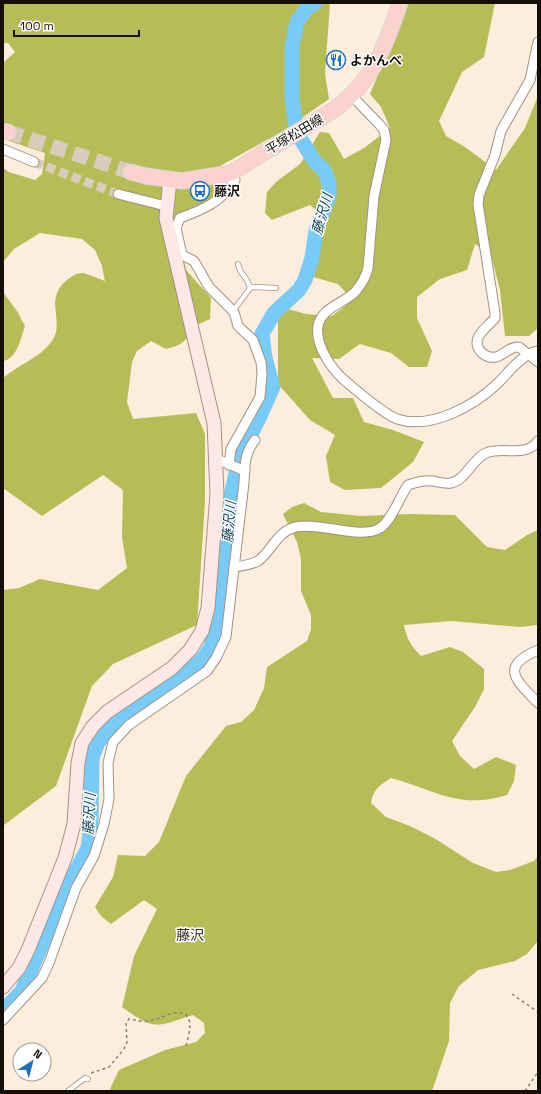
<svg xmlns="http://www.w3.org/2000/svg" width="541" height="1094" viewBox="0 0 541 1094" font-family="'Space Grotesk','Noto Sans JP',sans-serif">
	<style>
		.forest { fill: #b6bd56 }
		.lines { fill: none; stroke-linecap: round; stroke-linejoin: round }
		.river { stroke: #78cbf7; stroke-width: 15 }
		.building { fill: #f4b15d; stroke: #a09282 }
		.street-tunnel { stroke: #daccbc; stroke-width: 9; stroke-dasharray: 9 4.5; stroke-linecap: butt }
		.primary-tunnel { stroke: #daccbc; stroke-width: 15; stroke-dasharray: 15 8; stroke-linecap: butt }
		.lane-casing { stroke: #a19383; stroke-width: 6 }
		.street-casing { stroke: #a19383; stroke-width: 11 }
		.secondary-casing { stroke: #a19383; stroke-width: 15 }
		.primary-casing { stroke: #d9d8d7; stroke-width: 17 }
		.path { stroke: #8a8074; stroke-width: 1.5; stroke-dasharray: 3 3; stroke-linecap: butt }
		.lane { stroke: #fff; stroke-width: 4.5 }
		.street { stroke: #fff; stroke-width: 9 }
		.secondary { stroke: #fee8e6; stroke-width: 13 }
		.primary { stroke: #fdd1cd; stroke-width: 15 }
		.labels { text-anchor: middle; stroke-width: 3; stroke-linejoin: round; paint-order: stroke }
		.poi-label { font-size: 13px; font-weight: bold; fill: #130e08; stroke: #fff; text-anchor: start }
		.street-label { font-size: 13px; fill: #130e08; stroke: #fff }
		.water-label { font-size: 14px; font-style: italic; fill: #19485e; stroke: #fff }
		.neighbourhood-label { font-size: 14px; fill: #352a1c; stroke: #fff }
	</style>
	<rect width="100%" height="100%" fill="#fdeddc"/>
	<g class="forest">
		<path d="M3,3H330L325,74L329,99L283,131L220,166L212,175L217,189L212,201L176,214L174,218L186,270L211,298L210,319L199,324H191C188,342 182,345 166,349L151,341L137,351L132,362L127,402L133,419L196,413L205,434V502L197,625L113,664L92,686L56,786L4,825L3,829V590L19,588L40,579L98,590L127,568L122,537L123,490L103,475L42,516L3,488V378C18,365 40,358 52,341C66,320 42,300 68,279C73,276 76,273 82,273C90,274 98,279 105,281L102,266L95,250L82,239L40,233L14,249L3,262V168L9,172L35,180L42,174L45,153L3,139V63L15,52L8,43H3Z"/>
		<path d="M408,3H495L484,57L462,72L439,121L446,136L465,147L496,170L525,128L538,96V328L529,336H505L500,290L491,255L475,244L467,270L440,279L417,297V318L432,351L427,367H409L391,353L360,344L339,359L312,358L333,398H353L364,422L393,430L424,442L413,462L381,488L345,490L330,482L326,456L335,435L310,420L278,384V316L288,309L306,314L332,316L353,300L338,284L313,277L317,211L310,205L272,220L265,213L267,192L276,182L300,164L320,132L329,133L344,159L364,148L390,128L381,107L370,94Z"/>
		<path d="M3,292L17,311L25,326C21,338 17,359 3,361Z"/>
		<path d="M304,503L321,512L361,516L409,514L455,515L487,547L505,550L527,535L538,530V625L520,627L451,621L404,625C406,638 412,647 421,656L450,647L463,652L484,669V689L475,707L452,741L460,756L474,769L496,757L516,765L514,781L507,795C458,810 436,790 391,778C380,785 373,789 371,803L386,817L410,826L434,838L473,863L496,872L510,870L534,861L538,856V941L527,954L515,961L478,970L459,986L450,1003L449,1041L432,1091H109L119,1070L165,1050L196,1042L205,1033L204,1023L193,1015C155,1027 155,1031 122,1007L134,956L157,909L144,900L111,924L101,916L95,907L113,877L118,855L145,856L159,842L186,776L226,726L241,722L254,710L264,688L267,667L307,641L311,629V615L301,591V559L297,542L283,514L292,507Z"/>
	</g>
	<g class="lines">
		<path class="river" d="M3,1011L22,991L62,897L88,848L91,825L92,758L98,742L115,724L201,661L211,647L216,625L229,526V505L240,455L260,416L273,387L265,358L262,334L274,313L299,290L305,280L312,258L316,231L329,196V183L324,170L315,162L297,133L292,100V45L297,22L307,8L315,3"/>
	</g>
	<path class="building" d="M338,51L345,57L337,68L330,63Z"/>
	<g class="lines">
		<path class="street-tunnel" d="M34,162L118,194"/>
		<path class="primary-tunnel" d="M8,132L131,172"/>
		<g class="lane-casing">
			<g id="lane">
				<path d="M238,264C240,276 247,275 250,288"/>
				<path d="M233,311L251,287L276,288"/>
				<path d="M68,1091L85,1078L88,1079"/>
			</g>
		</g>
		<g class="street-casing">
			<g id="street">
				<path d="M538,42L530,80L501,131L495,155L479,195L478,204L495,313V318C487,328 469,338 481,352C485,356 490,358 496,357C504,355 510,346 519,347L538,362"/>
				<path d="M352,96L379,124L384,130L386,140L374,196L368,268C366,277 361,285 355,292C344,303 321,308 318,326C315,344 330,367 343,379C356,390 382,413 397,419C431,430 474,406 498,383C509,372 522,354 538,351"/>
				<path d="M3,149L34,162"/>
				<path d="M118,194L166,206"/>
				<path d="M217,459L245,471"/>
				<path d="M229,465L231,449L260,397L262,374L261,362L253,340L238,326L234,312L209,287L194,261L182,255L176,228L180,218C202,210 222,202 235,180L231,173"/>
				<path d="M234,567C242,566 251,565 258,561C272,551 277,531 296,527C322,522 361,540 380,528C391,522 400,496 408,485C417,482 424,480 433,481C438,482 445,484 451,483C466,480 472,459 486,453C503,446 526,458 538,441"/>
				<path d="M538,650C498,667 517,681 538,703"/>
				<path d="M3,1020L42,978L49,963L76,888L94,856L104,824L109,799L108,763L113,742L129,725L207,671L216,658L226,637L244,483C245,465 244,454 255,440"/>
			</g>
		</g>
		<g class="secondary-casing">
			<path id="secondary" d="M3,987L19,968L28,950L65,858L74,824L78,763L82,743L93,726L107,712L172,668L190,650L202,631L208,608L217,494L214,423L166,218L170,180"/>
		</g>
		<g class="primary-casing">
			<g id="primary">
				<path d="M3,131L8,132"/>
				<path d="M131,172L146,176L182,181L231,173L338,107C375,77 385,47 400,3"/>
			</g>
		</g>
		<g class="path">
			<path d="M512,994L538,1012"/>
			<path d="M91,1073L109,1067L124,1049L127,1042L126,1023L129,1019C134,1019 136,1021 140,1021C144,1022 149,1021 153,1020C161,1019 168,1013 176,1013C198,1011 188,1038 185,1049"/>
			<path d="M525,1091L538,1072"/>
		</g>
		<use href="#lane" class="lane"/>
		<use href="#street" class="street"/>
		<use href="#secondary" class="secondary"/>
		<use href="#primary" class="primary"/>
	</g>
	<defs>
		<g id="restaurant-ring" transform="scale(1)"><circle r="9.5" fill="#fff" stroke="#1d70be" stroke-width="1.5"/><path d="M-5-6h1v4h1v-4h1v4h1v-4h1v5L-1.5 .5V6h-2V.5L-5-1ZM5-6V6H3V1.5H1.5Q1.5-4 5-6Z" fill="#1d70be"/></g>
		<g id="bus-ring" transform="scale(1)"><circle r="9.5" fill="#fff" stroke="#1d70be" stroke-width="1.5"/><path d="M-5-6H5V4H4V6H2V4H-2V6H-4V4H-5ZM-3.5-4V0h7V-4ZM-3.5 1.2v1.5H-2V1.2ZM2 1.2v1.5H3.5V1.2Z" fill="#1d70be"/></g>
	</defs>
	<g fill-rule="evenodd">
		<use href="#restaurant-ring" x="336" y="60"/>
		<use href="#bus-ring" x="200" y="191"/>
	</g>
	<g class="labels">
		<g class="poi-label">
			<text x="350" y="65">よかんべ</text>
			<text x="214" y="196">藤沢</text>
		</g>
		<g class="street-label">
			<text transform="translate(294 134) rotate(-31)" y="5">平塚松田線</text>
		</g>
		<g class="water-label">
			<text transform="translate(322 214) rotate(-74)" y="5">藤沢川</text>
			<text transform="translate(229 522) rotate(-85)" y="5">藤沢川</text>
			<text transform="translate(89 814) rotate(-87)" y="5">藤沢川</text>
		</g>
		<g class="neighbourhood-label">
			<text x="190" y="940">藤沢</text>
		</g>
	</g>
	<rect width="541" height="1094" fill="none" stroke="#130e08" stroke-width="8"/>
	<g transform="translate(32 1062) rotate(36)"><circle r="19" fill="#ffffff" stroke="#a19f9c"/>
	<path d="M0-3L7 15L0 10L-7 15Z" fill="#1d70be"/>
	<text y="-6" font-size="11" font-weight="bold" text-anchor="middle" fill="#130e08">N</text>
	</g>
	<path d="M14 30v6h125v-6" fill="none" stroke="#130e08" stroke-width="2"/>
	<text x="20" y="30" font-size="12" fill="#130e08" stroke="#ffffff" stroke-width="3" paint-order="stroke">100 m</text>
</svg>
